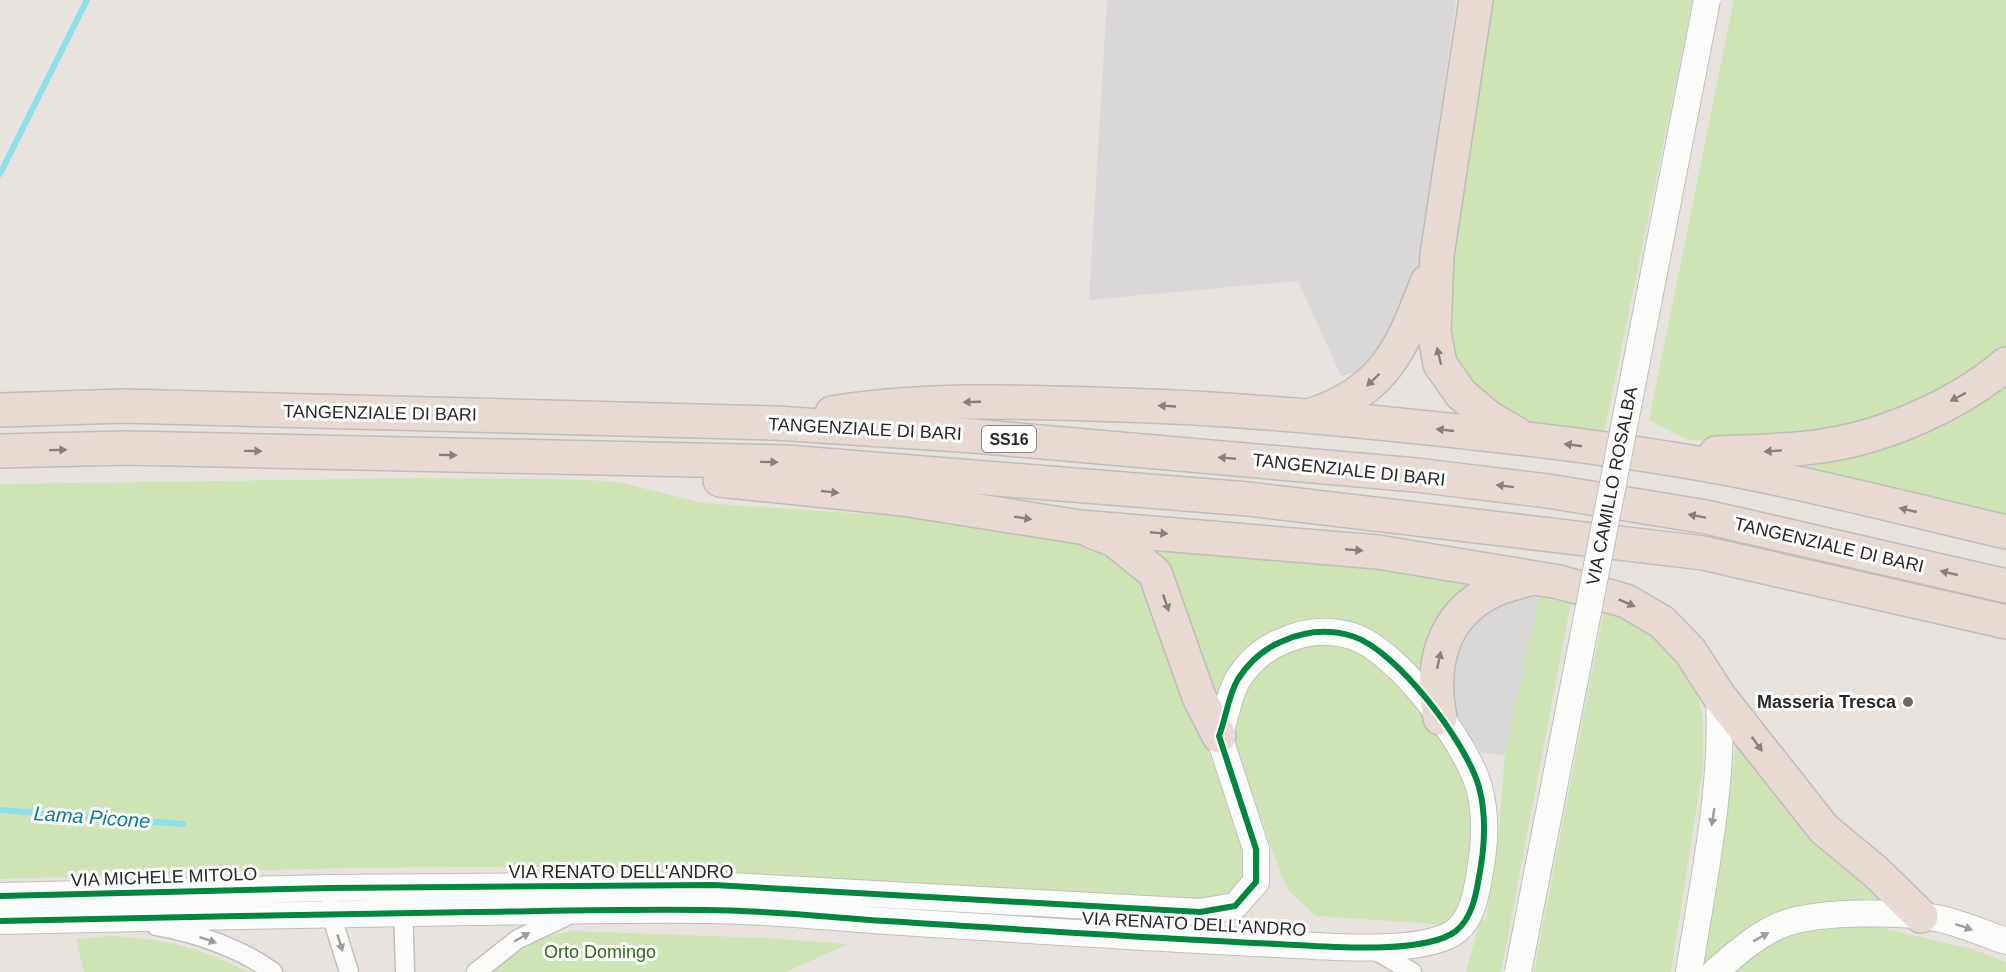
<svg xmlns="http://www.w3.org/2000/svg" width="2006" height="972" viewBox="0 0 2006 972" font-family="Helvetica,sans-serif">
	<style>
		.industrial { fill: #dad7d9 }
		.green { fill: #cee4b4 }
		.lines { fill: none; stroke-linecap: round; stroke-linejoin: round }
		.stream { stroke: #8de0ec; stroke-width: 6 }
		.street-casing { stroke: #c0bfbf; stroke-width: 21 }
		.secondary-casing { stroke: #c0bfbf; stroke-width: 28 }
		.highway-casing { stroke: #bfbdbc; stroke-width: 36 }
		.street { stroke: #fbfbfa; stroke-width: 18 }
		.secondary { stroke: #fbfbfa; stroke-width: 26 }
		.highway { stroke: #e8d9d2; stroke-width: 33 }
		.secondary-bridge-casing { stroke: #c0bfbf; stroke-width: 28; stroke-linecap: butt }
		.secondary-bridge { stroke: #fbfbfa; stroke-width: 26 }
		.cycleway-casing { stroke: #fff; stroke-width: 10 }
		.cycleway { stroke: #00873e; stroke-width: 6 }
		.oneway { fill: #88807d }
		.oneway2 { fill: #9c9c9c }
		.poi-dot { fill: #6b6967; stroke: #fff; stroke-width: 2 }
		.labels { text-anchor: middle; stroke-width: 6; stroke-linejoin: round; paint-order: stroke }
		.shield { fill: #fff; stroke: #686868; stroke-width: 1.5 }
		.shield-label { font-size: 16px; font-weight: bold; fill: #282828 }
		.street-label { font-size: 18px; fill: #282828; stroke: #fff }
		.poi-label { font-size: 18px; font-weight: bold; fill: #282828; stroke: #fff; text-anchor: end }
		.park-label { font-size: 18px; fill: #316717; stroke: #fff }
		.water-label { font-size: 20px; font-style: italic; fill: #087b9c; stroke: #fff }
	</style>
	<rect width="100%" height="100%" fill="#e7e2dd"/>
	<g class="industrial">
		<path d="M1107,0H1456L1421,256L1404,316L1368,369L1341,376L1298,281L1089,300Z"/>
		<path d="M1540,594L1505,755L1481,753L1459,720L1453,706L1452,661L1468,629L1482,615L1501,603L1519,597Z"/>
	</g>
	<g class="green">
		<path d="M1491,0H1693L1604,433L1535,422L1496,411L1448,358L1447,290Z"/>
		<path d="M1734,0H2006V351L1940,393L1855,429L1760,443L1689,440L1649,420Z"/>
		<path d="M2006,375V517L1772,464Z"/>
		<path d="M427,478L590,480L622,483L702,503L970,521L1110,546L1147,583L1242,844C1245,858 1250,881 1236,891C1230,896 1221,899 1214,903C996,889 779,872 562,868C374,864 187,873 0,879V484Z"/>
		<path d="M1138,540L1493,580L1425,678L1302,623L1215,712Z"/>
		<path d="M1540,594L1572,597L1501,972H1466L1480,920H1486L1498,841L1505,755Z"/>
		<path d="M1605,605L1652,630L1691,677L1698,694L1703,720V766L1671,972H1534Z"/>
		<path d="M1315,644C1331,644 1350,645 1364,652C1390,666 1459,758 1468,786C1482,827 1467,886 1450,925L1316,916L1290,892L1283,880L1239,756C1236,745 1233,734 1235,723C1238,695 1257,665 1283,652C1293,648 1305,646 1315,644Z"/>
		<path d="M1737,738L1892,903L1842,904L1703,969Z"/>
		<path d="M1866,924L1975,950L2006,962V972H1729L1749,954L1797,928Z"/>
		<path d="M571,931L767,938L848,944L786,972H491L538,939Z"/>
		<path d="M110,936C158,938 204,948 247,972H84L76,939Z"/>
	</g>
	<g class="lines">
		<g class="stream">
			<path d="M0,174L87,0"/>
			<path d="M0,810L183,824"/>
		</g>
		<g class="street-casing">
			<g id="street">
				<path d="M403,902L405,972"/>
				<path d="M330,905L331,914L349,972"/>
				<path d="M156,926C196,933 240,948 273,972"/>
				<path d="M1373,949L1412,972"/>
				<path d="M476,972L518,939L571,914"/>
			</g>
		</g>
		<g class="secondary-casing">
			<g id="secondary">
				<path d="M0,896L330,888L713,885L1200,912L1235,906L1256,882V849L1219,736C1226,718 1228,696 1238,679C1249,662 1265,648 1283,641C1305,631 1329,629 1352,636C1397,650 1466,742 1479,787C1487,817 1485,846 1479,877C1476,895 1472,918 1456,931C1423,956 1320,946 1278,944C1147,938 1016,929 886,921C826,917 765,910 705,910C628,909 550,911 473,912C315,914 158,918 0,921"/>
				<path d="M1689,972C1703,881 1724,788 1719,696"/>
				<path d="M1715,972C1735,954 1760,932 1786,923C1821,911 1905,911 1941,919C1963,924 1985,934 2006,941"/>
			</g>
		</g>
		<g class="highway-casing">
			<g id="highway">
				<path d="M1476,0L1437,255L1434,332L1440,364L1461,394L1488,417L1517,434"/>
				<path d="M0,410L123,406L776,423L974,436L1416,475L1548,491L1706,517L2006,586"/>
				<path d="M832,413C928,397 1026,402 1123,405C1228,408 1333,418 1438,429C1540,440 1643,452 1745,472C1832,489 1919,512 2006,532"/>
				<path d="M1312,415C1385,391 1402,348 1427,282"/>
				<path d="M0,451L126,448L786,462L1248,499L1703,553L2006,622"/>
				<path d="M1716,453C1751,452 1787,451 1822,446C1885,437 1958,405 2006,364"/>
				<path d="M720,480L903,499L1080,527L1378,552L1559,582L1626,601L1662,622L1690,651L1719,696L1824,829L1876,872L1921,916"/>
				<path d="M1093,532L1114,540L1155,573L1199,697L1219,736"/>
				<path d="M1440,718C1430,666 1441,616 1492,591C1504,585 1519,582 1532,578"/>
			</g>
		</g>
		<use href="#street" class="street"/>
		<use href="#secondary" class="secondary"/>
		<use href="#highway" class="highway"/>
		<g class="secondary-bridge-casing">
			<path id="secondary-bridge" d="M1518,972L1707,0"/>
		</g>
		<use href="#secondary-bridge" class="secondary-bridge"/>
		<g class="cycleway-casing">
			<path id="cycleway" d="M0,896L330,888L713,885L1200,912L1235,906L1256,882V849L1219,736C1226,718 1228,696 1238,679C1249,662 1265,648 1283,641C1305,631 1329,629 1352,636C1397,650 1466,742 1479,787C1487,817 1485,846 1479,877C1476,895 1472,918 1456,931C1423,956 1320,946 1278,944C1147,938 1016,929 886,921C826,917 765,910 705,910C628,909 550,911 473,912C315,914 158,918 0,921"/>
		</g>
		<use href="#cycleway" class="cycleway"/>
	</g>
	<defs><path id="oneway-solid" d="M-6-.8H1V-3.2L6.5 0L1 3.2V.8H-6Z" transform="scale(1.5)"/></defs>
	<g class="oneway">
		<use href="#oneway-solid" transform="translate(1439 356) rotate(-104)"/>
		<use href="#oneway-solid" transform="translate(1373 380) rotate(136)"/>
		<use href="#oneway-solid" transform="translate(1958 397) rotate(152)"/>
		<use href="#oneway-solid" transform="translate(972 402) rotate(178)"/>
		<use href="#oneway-solid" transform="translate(1167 406) rotate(-177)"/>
		<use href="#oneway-solid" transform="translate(1445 430) rotate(-174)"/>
		<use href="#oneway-solid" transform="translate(1573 445) rotate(-172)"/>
		<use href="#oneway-solid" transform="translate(58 450) rotate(-1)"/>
		<use href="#oneway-solid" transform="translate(253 451) rotate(1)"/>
		<use href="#oneway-solid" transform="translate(1773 451) rotate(176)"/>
		<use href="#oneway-solid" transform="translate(448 455) rotate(1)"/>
		<use href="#oneway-solid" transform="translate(1227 458) rotate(-175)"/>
		<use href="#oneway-solid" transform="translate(769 462) rotate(1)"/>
		<use href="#oneway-solid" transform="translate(1505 486) rotate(-173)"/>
		<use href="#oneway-solid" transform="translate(830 492) rotate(6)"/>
		<use href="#oneway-solid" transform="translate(1908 510) rotate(-167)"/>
		<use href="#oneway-solid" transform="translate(1697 516) rotate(-170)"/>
		<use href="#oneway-solid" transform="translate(1023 518) rotate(9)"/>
		<use href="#oneway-solid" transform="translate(1159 533) rotate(5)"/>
		<use href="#oneway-solid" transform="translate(1354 550) rotate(5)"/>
		<use href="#oneway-solid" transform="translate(1949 573) rotate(-167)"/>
		<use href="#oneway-solid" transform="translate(1166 603) rotate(71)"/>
		<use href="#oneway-solid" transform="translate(1627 603) rotate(24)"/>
		<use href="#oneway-solid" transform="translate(1439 660) rotate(-78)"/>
		<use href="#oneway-solid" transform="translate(1757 744) rotate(54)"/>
	</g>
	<g class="oneway2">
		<use href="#oneway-solid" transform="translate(1713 817) rotate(99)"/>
		<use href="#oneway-solid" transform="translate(1964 927) rotate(19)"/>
		<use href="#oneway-solid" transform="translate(522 937) rotate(-30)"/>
		<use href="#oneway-solid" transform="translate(1761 937) rotate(-29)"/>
		<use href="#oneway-solid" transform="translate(208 940) rotate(19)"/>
		<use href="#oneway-solid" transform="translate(340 943) rotate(73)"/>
	</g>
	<circle class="poi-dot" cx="1908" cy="702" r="6"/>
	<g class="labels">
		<rect class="shield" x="982" y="426" width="54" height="26" rx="4.5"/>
		<g class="shield-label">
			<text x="1009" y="445">SS16</text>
		</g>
		<g class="street-label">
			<text transform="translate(380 413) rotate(1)" y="6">TANGENZIALE DI BARI</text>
			<text transform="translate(865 429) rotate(3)" y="6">TANGENZIALE DI BARI</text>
			<text transform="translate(1349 470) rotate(6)" y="6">TANGENZIALE DI BARI</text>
			<text transform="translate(1612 486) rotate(-79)" y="6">VIA CAMILLO ROSALBA</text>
			<text transform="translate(1829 545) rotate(13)" y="6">TANGENZIALE DI BARI</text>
			<text x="621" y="878">VIA RENATO DELL'ANDRO</text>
			<text transform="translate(164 877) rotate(-2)" y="6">VIA MICHELE MITOLO</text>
			<text transform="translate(1194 924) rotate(3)" y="6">VIA RENATO DELL'ANDRO</text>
		</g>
		<g class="poi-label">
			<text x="1896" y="708">Masseria Tresca</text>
		</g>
		<g class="park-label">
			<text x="600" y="958">Orto Domingo</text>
		</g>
		<g class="water-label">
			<text transform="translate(92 817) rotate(4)" y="7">Lama Picone</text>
		</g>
	</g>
</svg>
